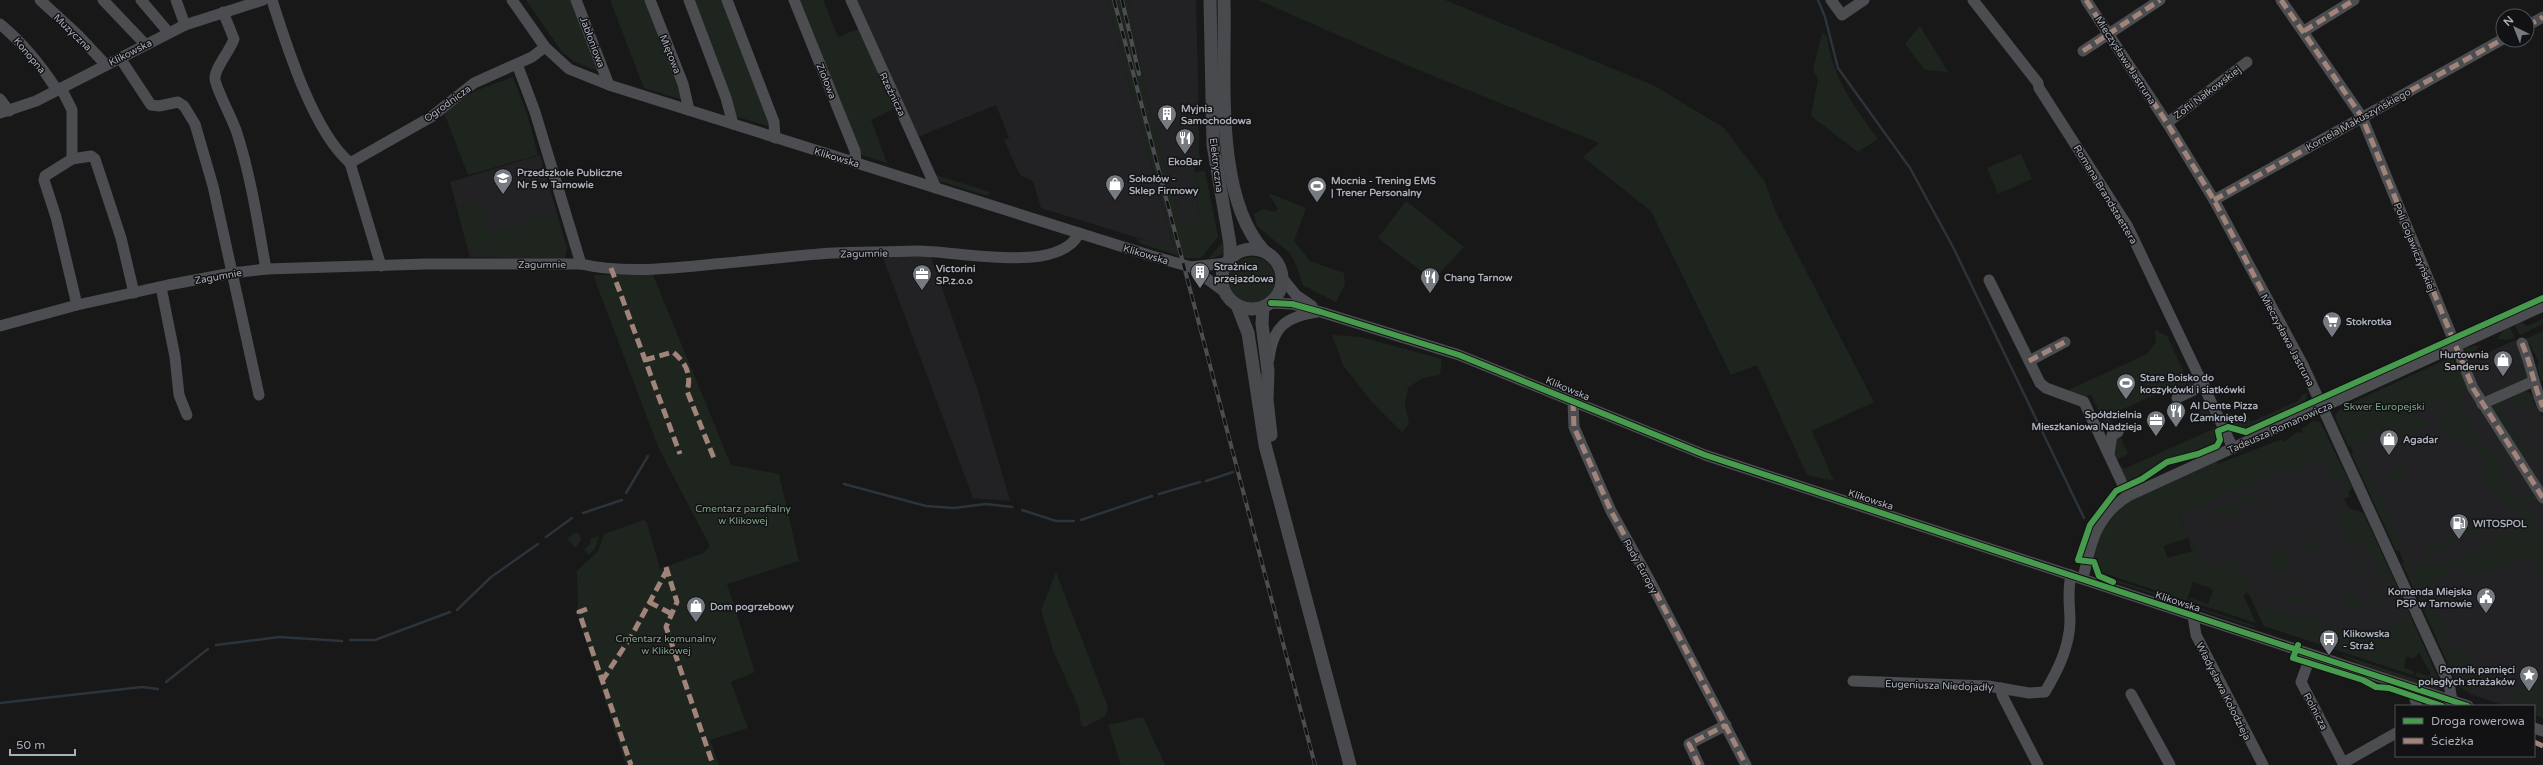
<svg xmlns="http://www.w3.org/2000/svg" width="2543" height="765" viewBox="0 0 2543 765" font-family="'Varela Round',sans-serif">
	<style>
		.built { fill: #222224 }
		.green { fill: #1e251f; fill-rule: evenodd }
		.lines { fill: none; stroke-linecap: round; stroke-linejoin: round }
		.stream { stroke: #2b333b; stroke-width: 2.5 }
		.minor { stroke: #4c4d51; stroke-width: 11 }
		.major { stroke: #494a4d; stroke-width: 13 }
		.rail-casing { stroke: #4c4d50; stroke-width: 4 }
		.rail { stroke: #121214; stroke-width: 2.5; stroke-dasharray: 8; stroke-linecap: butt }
		.quiet { stroke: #a18479; stroke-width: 5; stroke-dasharray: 10 5; stroke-linecap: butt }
		.cycleway-casing { stroke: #121214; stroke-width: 8 }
		.cycleway { stroke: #469c4c; stroke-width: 6 }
		.labels { text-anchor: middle; stroke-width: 3; stroke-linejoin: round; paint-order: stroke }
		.street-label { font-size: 10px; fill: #a9aeb9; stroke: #121214 }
		.poi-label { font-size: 10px; font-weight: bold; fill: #a9aeb9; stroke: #121214; text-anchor: start }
		.park-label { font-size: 10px; fill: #80a483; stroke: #121214 }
	</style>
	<rect width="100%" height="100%" fill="#181818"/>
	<g class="built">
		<path d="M856,0H1107L1174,249L1041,208L1033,181L1020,175L1004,140L1009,138L996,105L918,137Z"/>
		<path d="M1128,0H1196L1199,125L1194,161L1199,220L1182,222L1150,113Z"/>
		<path d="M540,155L567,248L565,259L470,257L450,182Z"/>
		<path d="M930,254L977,388L1010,501L973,498L883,258Z"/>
		<path d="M2516,340L2529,377L2483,398L2465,362Z"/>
		<path d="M2467,387L2486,408L2527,391L2543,418V718L2534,715V706H2506L2467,693H2469L2476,680L2471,663L2473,654L2442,644L2348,441Z"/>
		<path d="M2332,447L2351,489L2348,493L2350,496L2344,499L2349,508L2363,513L2411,617H2409L2413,627L2374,645L2254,605L2234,564L2207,578L2179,515Z"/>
	</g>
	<g class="green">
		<path d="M526,0H572L600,72L575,62L562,52Z"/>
		<path d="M610,0H647L683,100L644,88Z"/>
		<path d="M691,0H724L772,127L734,116Z"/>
		<path d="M798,0H823L838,37L858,29L896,108L871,120L887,163L858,154Z"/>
		<path d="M1107,0H1128L1150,113L1182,222L1199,220L1195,172L1205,171L1218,237L1201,258H1185L1140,243L1136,238L1174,248Z"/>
		<path d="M1258,0H1445L1655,86L1724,128L1765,182L1776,213L1874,402L1812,431L1834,481L1807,475L1757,365L1731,375L1651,211L1583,157L1599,143L1404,64Z"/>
		<path d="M1920,26L1948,72L1925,70L1905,44Z"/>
		<path d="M1822,33L1827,36C1832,77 1854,107 1878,139L1858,152L1811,116L1818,79L1813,70Z"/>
		<path d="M513,77L527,114L538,155L468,175L444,113L475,91Z"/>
		<path d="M1199,125V154L1204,162L1194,161Z"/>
		<path d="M2021,154L2032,179L1998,194L1987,168Z"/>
		<path d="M936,175L990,192L988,196L939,181Z"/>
		<path d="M1268,193L1306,208L1294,241L1310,261L1344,273L1345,284L1336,302L1303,285L1297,267L1290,253L1257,226L1254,214L1263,209L1275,212L1278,209Z"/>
		<path d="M1406,201L1464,247L1433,280L1378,238Z"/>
		<path d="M480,202L490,233L557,213L565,259L497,255L468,250L457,209Z"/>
		<path d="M1226,239L1222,254L1208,261L1212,254Z"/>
		<circle cx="1252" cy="280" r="23"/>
		<path d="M593,275H653L731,465L779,474L799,561L727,584L755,672L731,682L748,728L710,740L719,765H626L578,616L577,571L598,551L604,534L644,520L647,523L660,569L703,553L710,546L659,449Z"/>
		<path d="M2543,319V324L2520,335L2515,325L2522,322L2527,326Z"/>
		<path d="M2510,327L2514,337L2508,340L2497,339L2503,331Z"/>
		<path d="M2155,330L2167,336L2184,373L2196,385L2177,394L2173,387L2114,413L2109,416L2112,423L2102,429L2097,424L2103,420L2091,394L2081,399L2064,392L2147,354L2156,342Z"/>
		<path d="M2543,331V381L2541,382L2537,365L2539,362L2530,344H2527L2525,339Z"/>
		<path d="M1332,335L1360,337L1442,359L1440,375L1422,378L1408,388L1405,405L1409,424L1402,432L1371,401L1343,365Z"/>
		<path d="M2516,340L2527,364L2529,378L2490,397H2482L2523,376L2519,368L2526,365L2516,342L2501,346Z"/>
		<path d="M2480,345L2470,356L2463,357L2465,348Z"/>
		<path d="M2447,359H2453L2456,365L2458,364L2472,396L2469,397L2466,390L2461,393L2465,399L2461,401L2476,434L2480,438L2487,434L2480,439L2491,455L2506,447L2491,458L2493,461L2508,451L2511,456L2497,465L2522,502L2535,493L2537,497L2524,506L2543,535V575L2533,560L2526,557L2496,570H2484L2469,577L2463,565L2420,587L2429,605L2448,629L2443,643L2474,653L2471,663L2476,683L2469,693L2458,686L2402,563L2410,559L2412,564L2408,566L2411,574L2420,570L2417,562L2420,560L2429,568L2473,554L2486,543L2523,526L2512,507L2485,480L2480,471L2488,467L2475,445L2469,448L2453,417L2441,409L2448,405L2445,400L2350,446H2348L2335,417L2338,411L2349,404Z"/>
		<path d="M2524,391L2529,392L2535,400L2527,405L2543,432V436L2522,403L2516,406L2512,400L2513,396Z"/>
		<path d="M2307,393L2306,403L2245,430L2229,423L2225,415L2231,413L2236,423L2248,417L2251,422L2298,401L2302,395Z"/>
		<path d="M2205,402L2211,416L2200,421L2202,419L2197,407Z"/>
		<path d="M2500,402L2504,403L2508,411L2503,414L2527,452L2535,450L2543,442V446L2540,448L2543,461L2536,451L2523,459L2491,408Z"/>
		<path d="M2435,412L2447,416L2458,436L2449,441Z"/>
		<path d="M2422,417L2428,424L2390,442L2387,434Z"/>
		<path d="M2313,421L2320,422L2352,487L2348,493L2342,479L2334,482L2326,457L2293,470L2291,467L2179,515L2202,567L2210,564L2213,569L2236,557L2258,604L2360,635L2362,640L2405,621L2404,618L2411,617L2441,685L2415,676L2417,672L2428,676L2431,674L2419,653L2414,658L2406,657L2404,668L2414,671L2412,675L2264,626L2248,592L2243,595L2256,623L2189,601L2190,598L2208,604L2213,591L2210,588L2193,582L2187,601L2098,571L2097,558L2092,557L2103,526L2126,502L2216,462L2218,464L2282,439L2284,442L2299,431L2300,433L2303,432L2301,429ZM2188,538L2192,551L2168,558L2163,546Z"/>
		<path d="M2213,425L2216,432L2215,444L2160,463L2130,482L2123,476L2120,467L2121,465L2124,469L2213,429Z"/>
		<path d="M2119,434L2128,454L2116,460C2111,451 2112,442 2119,434Z"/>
		<path d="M2359,450L2401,542L2409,536L2407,545L2396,551L2351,453Z"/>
		<path d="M2401,468L2406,479L2394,483L2389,474Z"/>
		<path d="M2258,492L2263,500L2247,507L2243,499Z"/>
		<path d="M2232,502L2238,504L2241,510L2219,520L2214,510Z"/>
		<path d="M2349,508L2363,513L2405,603V609L2399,610L2372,552L2350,541L2339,518L2341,512Z"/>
		<path d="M2487,517L2495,521L2494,528L2491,530L2488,524L2480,528L2482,532L2468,536V540L2463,530Z"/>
		<path d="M574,533L579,534L581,540L575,548L567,538Z"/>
		<path d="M599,536L595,549L589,555L584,550L591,543L590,539Z"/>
		<path d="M2310,536L2321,557L2305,551L2303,544Z"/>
		<path d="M2450,537L2455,547L2451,548L2449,544L2444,546L2445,550L2430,557L2427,555L2426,548Z"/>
		<path d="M2284,549L2292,554L2284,572L2298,601L2306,583L2308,598C2299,605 2290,606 2284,596L2290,593L2276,566L2270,569C2267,558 2273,550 2284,549Z"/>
		<path d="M2361,563L2383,608L2379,615L2375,613L2379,607L2362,570L2359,578L2355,569L2357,564Z"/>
		<path d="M1056,572L1108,707L1105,716L1085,727L1081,725L1079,708L1053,650L1041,610Z"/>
		<path d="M2098,574L2180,601V603L2104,578Z"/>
		<path d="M2339,594L2358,600L2361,608L2349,614Z"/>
		<path d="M2188,604L2255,626V628L2188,606Z"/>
		<path d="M2340,654L2443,688V689L2437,690L2360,664Z"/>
		<path d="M2527,679L2543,682V711L2541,717L2534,715V706H2518L2522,694L2529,696L2531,692H2523Z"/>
		<path d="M2515,687L2521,689L2515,706H2509V692L2513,691Z"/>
		<path d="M1143,717L1165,765H1121L1108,725Z"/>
	</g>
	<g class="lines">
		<g class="stream">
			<path d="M1818,0L1825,17L1838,68L1910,168L1953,247L2084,518"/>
			<path d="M1206,481L1233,472"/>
			<path d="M844,484L926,506L954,508L986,504L1012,507"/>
			<path d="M626,493L648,456"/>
			<path d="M1159,494L1200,482"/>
			<path d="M1022,510L1056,521H1074"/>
			<path d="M583,513L622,500"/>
			<path d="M1081,520L1152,496"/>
			<path d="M546,537L572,518"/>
			<path d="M457,610L491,577L538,544"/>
			<path d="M350,640H375L450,612"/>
			<path d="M216,645L279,637L342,641"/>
			<path d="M166,682L208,649"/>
			<path d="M0,703L142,687L158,689"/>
		</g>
		<g class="minor">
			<path d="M40,0L78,35L106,65"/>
			<path d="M103,0L145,44"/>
			<path d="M141,0L169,33"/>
			<path d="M176,0L185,25"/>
			<path d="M272,0C287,47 313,131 350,163L431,117L474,83L532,57L545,47"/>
			<path d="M512,0L545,47L569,69L609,85L1152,256L1191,267L1227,263"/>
			<path d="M576,0L609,85"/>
			<path d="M650,0L683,84L689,110"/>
			<path d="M689,0L726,98L733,124"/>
			<path d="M727,0L774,122L775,138"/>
			<path d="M794,0L855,151L856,163"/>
			<path d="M851,0L936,188"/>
			<path d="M1831,0L1842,15L1864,0"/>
			<path d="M1973,0L2038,83L2039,88L2128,227L2233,448"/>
			<path d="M2086,0L2167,123L2214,200L2303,365L2449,684L2452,700"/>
			<path d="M2281,0L2362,117L2473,388L2543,498"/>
			<path d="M223,12L234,39C230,51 214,69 215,79C216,89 233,120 237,133C251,177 258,224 266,269"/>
			<path d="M0,24C23,43 41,65 57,90"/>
			<path d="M2527,26L2543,17"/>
			<path d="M2304,31L2354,0"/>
			<path d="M2083,51L2160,0"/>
			<path d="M120,58L151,105L159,106L178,102L184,106L195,124L213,186L259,395"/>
			<path d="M517,64L535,112L581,264"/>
			<path d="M61,88L72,110V159L91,156L95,159L121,238L134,293"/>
			<path d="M0,99L9,111"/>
			<path d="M0,113L36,101L185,25L263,0"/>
			<path d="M2167,123L2247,62"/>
			<path d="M72,159L45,176L44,180L56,217L77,305"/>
			<path d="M350,163L381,266"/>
			<path d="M2214,200L2503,39"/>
			<path d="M1191,267L1225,292"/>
			<path d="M1283,279L1296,295L1312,306"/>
			<path d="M1989,280L2040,383L2046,388L2084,402L2128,496"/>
			<path d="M161,287L175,357L179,395L187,415"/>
			<path d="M1271,303L1292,304L1321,312L1459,355L1705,455L2468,706"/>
			<path d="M0,326L77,305L168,285L232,273L266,269L426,264H581C628,275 679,267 726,263C762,260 798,255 834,253C861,252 889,252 916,251C954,250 1060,276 1079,233"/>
			<path d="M2522,343C2531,364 2534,386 2543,407"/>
			<path d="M1269,359C1273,327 1285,317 1317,312"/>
			<path d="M2029,361L2065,342"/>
			<path d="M2177,398L2204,385"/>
			<path d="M1573,401L1574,427L1611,511L1651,583L1746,765"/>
			<path d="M2482,404L2534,381"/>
			<path d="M2109,454L2112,435L2118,432"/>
			<path d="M2083,579C2090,544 2096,516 2128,496L2543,306"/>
			<path d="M2193,616L2196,635L2263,765"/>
			<path d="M2311,655L2301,682L2344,765"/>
			<path d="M1853,681L1988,686L2029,693L2045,692C2058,670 2069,648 2070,622C2070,606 2067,592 2071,575"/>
			<path d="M2001,688L2002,695L2038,765"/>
			<path d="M2412,688L2417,706"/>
			<path d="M2131,694L2170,765"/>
			<path d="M2534,728L2543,731"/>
			<path d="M2343,763L2396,733"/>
			<path d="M1699,765L1689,744L1726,725"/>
		</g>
		<g class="major">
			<path d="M1210,0L1213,145L1230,244V258"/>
			<path d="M1224,0C1226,72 1213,195 1264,251"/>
			<circle cx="1252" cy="279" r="30"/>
			<path d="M1237,305L1248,333L1265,445L1350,765"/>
			<path d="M1263,307L1262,324L1268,371L1267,400L1271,435"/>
		</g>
		<g class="rail-casing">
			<g id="rail">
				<path d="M1114,0L1315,765"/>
				<path d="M1122,0L1139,74"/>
			</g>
		</g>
		<use href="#rail" class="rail"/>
		<g class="quiet">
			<path d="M2086,0L2167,123L2214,200L2276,317"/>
			<path d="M2281,0L2362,117L2473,388L2543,498"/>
			<path d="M2527,26L2543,17"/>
			<path d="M2304,31L2354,0"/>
			<path d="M2083,51L2160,0"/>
			<path d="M2214,200L2503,39"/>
			<path d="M611,268L680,454"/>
			<path d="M2522,343C2531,364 2534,386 2543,407"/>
			<path d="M645,360L673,352C686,363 692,375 687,391L715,461"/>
			<path d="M2029,361L2065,342"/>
			<path d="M1573,401L1574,427L1611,511L1651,583L1746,765"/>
			<path d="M666,567L677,602L666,627L713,765"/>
			<path d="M649,602L670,613"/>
			<path d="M587,609L579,612L631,765"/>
			<path d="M602,681L632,635L667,570"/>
			<path d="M2534,742L2543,746"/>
			<path d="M1699,765L1689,744L1726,725"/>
		</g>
		<g class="cycleway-casing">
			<g id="cycleway">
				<path d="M1271,303L1292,304L1321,312L1459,355L1705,455L2468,706"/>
				<path d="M2113,582L2099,576L2094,562L2078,560L2090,525L2116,491L2142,479L2167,462L2198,454L2217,446L2220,440L2218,431L2228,427L2246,432L2543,298"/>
				<path d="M2298,645L2293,658L2363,680L2376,687L2389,688L2442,706"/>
			</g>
		</g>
		<use href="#cycleway" class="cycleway"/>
	</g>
	<defs>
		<g id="building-pin" transform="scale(1)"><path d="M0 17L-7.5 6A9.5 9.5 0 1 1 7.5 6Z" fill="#767a81" stroke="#121214"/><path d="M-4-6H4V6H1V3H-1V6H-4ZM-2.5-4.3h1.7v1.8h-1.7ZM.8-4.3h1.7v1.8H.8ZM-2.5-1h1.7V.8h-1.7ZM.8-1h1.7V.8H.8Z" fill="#fff"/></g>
		<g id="restaurant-pin" transform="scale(1)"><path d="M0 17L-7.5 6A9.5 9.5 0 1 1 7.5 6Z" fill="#767a81" stroke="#121214"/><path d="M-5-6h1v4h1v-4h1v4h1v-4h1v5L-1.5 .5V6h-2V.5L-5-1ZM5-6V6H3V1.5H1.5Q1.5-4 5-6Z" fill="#fff"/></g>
		<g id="school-pin" transform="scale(1)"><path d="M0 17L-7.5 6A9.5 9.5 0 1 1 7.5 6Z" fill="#767a81" stroke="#121214"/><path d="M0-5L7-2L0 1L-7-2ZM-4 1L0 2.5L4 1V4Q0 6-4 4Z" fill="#fff"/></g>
		<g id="shop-pin" transform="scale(1)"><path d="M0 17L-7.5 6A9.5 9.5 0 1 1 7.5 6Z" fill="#767a81" stroke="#121214"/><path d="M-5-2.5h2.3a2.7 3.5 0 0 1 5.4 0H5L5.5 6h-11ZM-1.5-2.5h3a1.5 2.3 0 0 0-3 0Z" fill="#fff"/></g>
		<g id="stadium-pin" transform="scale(1)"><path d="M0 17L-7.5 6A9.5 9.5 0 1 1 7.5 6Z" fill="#767a81" stroke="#121214"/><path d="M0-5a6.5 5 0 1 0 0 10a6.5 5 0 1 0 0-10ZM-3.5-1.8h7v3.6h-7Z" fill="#fff"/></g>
		<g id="office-pin" transform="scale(1)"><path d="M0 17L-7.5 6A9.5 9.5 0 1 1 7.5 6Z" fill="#767a81" stroke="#121214"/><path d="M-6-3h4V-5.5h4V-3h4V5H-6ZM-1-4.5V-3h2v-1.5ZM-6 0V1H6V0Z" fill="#fff"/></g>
		<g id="supermarket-pin" transform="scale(1)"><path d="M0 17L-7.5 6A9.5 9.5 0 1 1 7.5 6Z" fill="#767a81" stroke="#121214"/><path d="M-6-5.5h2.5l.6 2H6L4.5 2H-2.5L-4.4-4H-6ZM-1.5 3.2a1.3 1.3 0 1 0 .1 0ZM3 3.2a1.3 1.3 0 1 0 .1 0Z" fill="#fff"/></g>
		<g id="fuel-pin" transform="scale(1)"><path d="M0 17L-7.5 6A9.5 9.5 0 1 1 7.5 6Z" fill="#767a81" stroke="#121214"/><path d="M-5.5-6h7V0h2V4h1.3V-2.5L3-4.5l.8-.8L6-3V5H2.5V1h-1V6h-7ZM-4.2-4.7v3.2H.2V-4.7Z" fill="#fff"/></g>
		<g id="civic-pin" transform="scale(1)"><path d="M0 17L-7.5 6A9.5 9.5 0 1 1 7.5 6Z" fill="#767a81" stroke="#121214"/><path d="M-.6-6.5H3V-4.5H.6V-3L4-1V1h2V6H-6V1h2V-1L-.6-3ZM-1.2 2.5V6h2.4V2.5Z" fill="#fff"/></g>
		<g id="bus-pin" transform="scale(1)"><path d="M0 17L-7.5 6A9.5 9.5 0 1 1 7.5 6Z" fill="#767a81" stroke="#121214"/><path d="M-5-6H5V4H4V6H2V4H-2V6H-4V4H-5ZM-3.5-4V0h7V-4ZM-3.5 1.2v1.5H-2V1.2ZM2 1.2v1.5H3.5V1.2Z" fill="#fff"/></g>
		<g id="sight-pin" transform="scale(1)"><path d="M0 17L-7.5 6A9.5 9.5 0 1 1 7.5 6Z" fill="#767a81" stroke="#121214"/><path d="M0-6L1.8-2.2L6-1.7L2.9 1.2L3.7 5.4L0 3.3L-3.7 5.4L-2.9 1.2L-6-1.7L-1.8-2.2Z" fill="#fff"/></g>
	</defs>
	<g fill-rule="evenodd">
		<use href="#building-pin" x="1167" y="114"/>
		<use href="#restaurant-pin" x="1185" y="138"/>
		<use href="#school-pin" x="503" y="178"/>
		<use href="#shop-pin" x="1115" y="184"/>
		<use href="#stadium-pin" x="1317" y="186"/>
		<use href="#building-pin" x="1200" y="272"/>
		<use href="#office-pin" x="922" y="274"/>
		<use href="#restaurant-pin" x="1430" y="277"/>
		<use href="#supermarket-pin" x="2332" y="321"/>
		<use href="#shop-pin" x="2503" y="360"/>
		<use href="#stadium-pin" x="2126" y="383"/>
		<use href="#restaurant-pin" x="2176" y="411"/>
		<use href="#office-pin" x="2156" y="420"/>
		<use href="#shop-pin" x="2389" y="439"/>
		<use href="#fuel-pin" x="2459" y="523"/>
		<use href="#civic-pin" x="2486" y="597"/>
		<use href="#shop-pin" x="696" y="606"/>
		<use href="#bus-pin" x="2329" y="639"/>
		<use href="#sight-pin" x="2529" y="675"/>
	</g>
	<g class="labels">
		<g class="street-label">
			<text transform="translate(73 32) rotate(44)" y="4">Muzyczna</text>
			<text transform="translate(593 42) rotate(69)" y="4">Jabłoniowa</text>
			<text transform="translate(130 52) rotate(-27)" y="4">Klikowska</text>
			<text transform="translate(671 54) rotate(68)" y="4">Miętowa</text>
			<text transform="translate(30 55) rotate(50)" y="4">Konopna</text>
			<text transform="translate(2126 60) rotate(57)" y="4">Mieczysława Jastruna</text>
			<text transform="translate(827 81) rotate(68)" y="4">Ziołowa</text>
			<text transform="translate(2207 92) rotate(-37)" y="4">Zofii Nałkowskiej</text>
			<text transform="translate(893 94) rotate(64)" y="4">Rzeźnicza</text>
			<text transform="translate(447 103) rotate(-36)" y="4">Ogrodnicza</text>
			<text transform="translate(2358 119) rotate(-29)" y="4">Kornela Makuszyńskiego</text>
			<text transform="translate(837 157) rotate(17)" y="4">Klikowska</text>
			<text transform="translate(1217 165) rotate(83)" y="4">Elektryczna</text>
			<text transform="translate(2106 194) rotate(59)" y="4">Romana Brandstaettera</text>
			<text transform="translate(2415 247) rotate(68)" y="4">Poli Gojawiczyńskiej</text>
			<text transform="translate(864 253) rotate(-1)" y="4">Zagumnie</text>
			<text transform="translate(1146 254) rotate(17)" y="4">Klikowska</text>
			<text x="542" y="268">Zagumnie</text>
			<text transform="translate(218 276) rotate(-10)" y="4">Zagumnie</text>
			<text transform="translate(2288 340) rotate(62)" y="4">Mieczysława Jastruna</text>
			<text transform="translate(1568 388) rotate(23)" y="4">Klikowska</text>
			<text transform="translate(2280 427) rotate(-24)" y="4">Tadeusza Romanowicza</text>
			<text transform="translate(1871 499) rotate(18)" y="4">Klikowska</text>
			<text transform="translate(1641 566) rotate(61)" y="4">Rady Europy</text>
			<text transform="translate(2178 601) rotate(18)" y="4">Klikowska</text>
			<text transform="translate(1939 685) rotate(2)" y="4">Eugeniusza Niedojadły</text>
			<text transform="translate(2224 691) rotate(63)" y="4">Władysława Kołodzieja</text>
			<text transform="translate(2316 711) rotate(62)" y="4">Rolnicza</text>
		</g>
		<g class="poi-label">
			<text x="1181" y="112">Myjnia<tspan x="1181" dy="12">Samochodowa</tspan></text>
			<text x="1185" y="165" text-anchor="middle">EkoBar</text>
			<text x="517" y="176">Przedszkole Publiczne<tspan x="517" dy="12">Nr 5 w Tarnowie</tspan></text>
			<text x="1129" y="182">Sokołów -<tspan x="1129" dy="12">Sklep Firmowy</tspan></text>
			<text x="1331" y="184">Mocnia - Trening EMS<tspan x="1331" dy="12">| Trener Personalny</tspan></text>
			<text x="1214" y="270">Strażnica<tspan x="1214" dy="12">przejazdowa</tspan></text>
			<text x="936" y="272">Victorini<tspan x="936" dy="12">SP.z.o.o</tspan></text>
			<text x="1444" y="281">Chang Tarnow</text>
			<text x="2346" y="325">Stokrotka</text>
			<text x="2489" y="358" text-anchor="end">Hurtownia<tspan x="2489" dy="12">Sanderus</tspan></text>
			<text x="2140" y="381">Stare Boisko do<tspan x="2140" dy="12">koszykówki i siatkówki</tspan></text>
			<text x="2190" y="409">Al Dente Pizza<tspan x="2190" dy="12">(Zamknięte)</tspan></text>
			<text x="2142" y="418" text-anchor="end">Spółdzielnia<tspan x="2142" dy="12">Mieszkaniowa Nadzieja</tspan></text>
			<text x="2403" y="443">Agadar</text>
			<text x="2473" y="527">WITOSPOL</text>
			<text x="2472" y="595" text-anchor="end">Komenda Miejska<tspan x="2472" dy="12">PSP w Tarnowie</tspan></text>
			<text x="710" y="610">Dom pogrzebowy</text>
			<text x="2343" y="637">Klikowska<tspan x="2343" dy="12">- Straż</tspan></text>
			<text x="2515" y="673" text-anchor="end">Pomnik pamięci<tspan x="2515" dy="12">poległych strażaków</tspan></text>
		</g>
		<g class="park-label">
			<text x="2384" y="410">Skwer Europejski</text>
			<text x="743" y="512">Cmentarz parafialny<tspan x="743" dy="12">w Klikowej</tspan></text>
			<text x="666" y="642">Cmentarz komunalny<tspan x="666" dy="12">w Klikowej</tspan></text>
		</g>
	</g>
	<rect x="2395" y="705" width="140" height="52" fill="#121214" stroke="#4e5056"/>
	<rect x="2403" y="718" width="20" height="6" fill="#469c4c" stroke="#4e5056"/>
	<text x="2431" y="725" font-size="12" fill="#a9aeb9">Droga rowerowa</text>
	<rect x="2403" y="738" width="20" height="6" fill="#a18479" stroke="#4e5056"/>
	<text x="2431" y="745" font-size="12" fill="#a9aeb9">Ścieżka</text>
	<g transform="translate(2515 28) rotate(317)"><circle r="19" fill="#121214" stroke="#4e5056"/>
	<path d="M0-3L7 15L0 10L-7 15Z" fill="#767a81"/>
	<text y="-6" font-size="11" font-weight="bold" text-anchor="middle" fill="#a9aeb9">N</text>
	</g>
	<path d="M10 749v6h65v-6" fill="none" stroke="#a9aeb9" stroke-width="2"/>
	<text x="16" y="749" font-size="12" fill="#a9aeb9" stroke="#121214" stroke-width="3" paint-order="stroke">50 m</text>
</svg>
